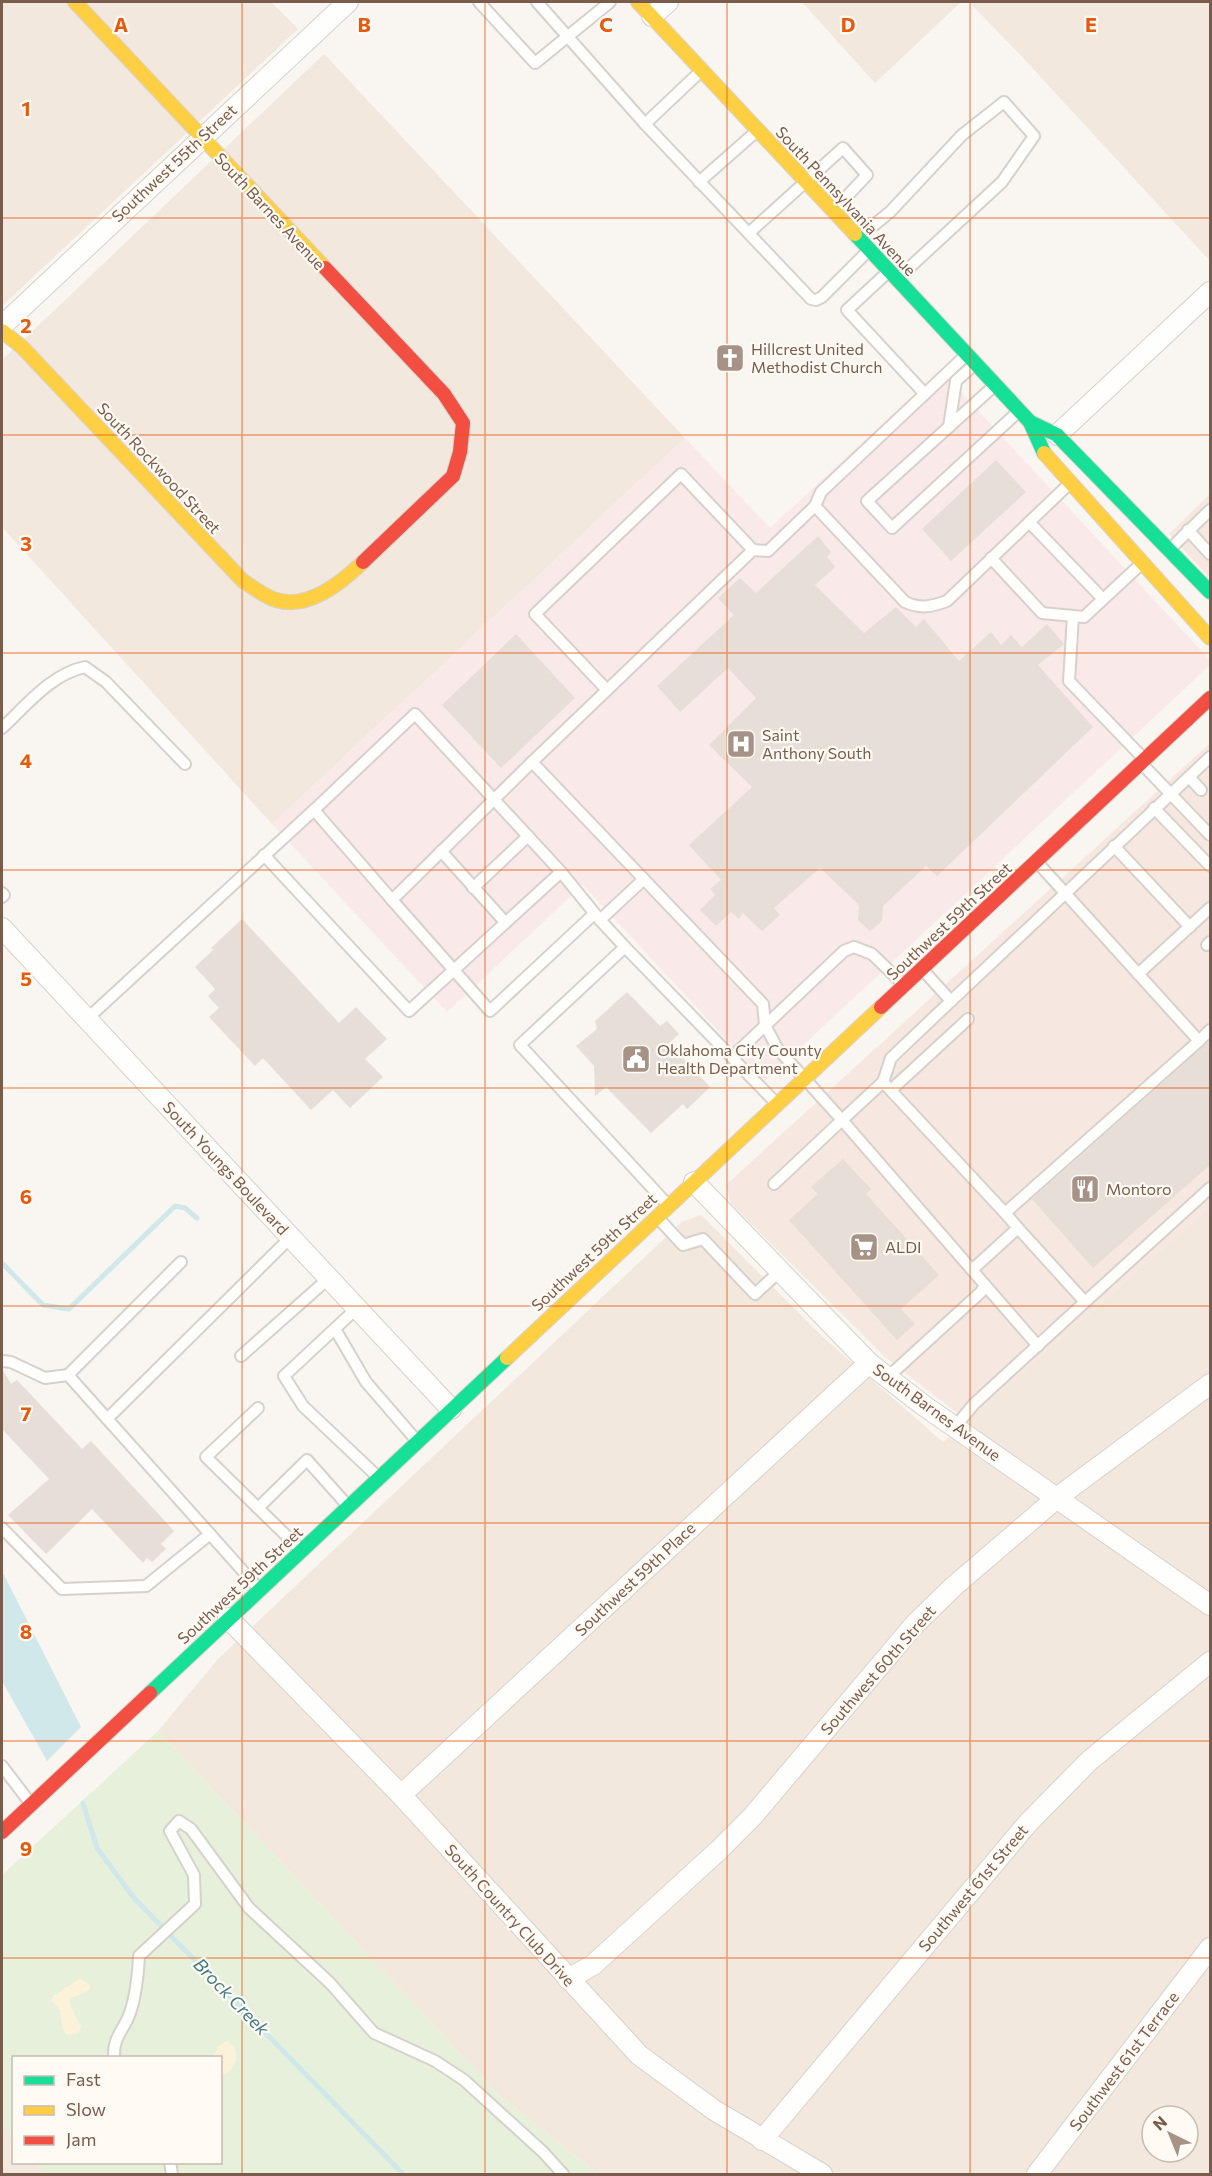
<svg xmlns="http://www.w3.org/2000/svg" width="1212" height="2176" viewBox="0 0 1212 2176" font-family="Commissioner,sans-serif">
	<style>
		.residential { fill: #f2e8de; fill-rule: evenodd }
		.commercial { fill: #f6e8e1 }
		.medical { fill: #fae9e9 }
		.green { fill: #e7f0db }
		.sand { fill: #fbf2d9 }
		.water { fill: #d0e8ea }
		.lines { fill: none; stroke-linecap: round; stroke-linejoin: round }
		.stream { stroke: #d0e8ea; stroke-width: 5 }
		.building { fill: #e6ded7 }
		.lane-casing { stroke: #d7d1cb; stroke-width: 14 }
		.street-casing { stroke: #d7d1cb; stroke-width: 22 }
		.fast-casing { stroke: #d9d2cb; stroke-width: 16 }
		.slow-casing { stroke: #d9d2cb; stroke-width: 16 }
		.jam-casing { stroke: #d9d2cb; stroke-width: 16 }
		.lane { stroke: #fefefd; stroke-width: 10 }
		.street { stroke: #fefefd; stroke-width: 20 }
		.fast { stroke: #16e098; stroke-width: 14 }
		.slow { stroke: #ffcf43; stroke-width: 14 }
		.jam { stroke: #f24e42; stroke-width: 14 }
		.grid { fill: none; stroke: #e8590c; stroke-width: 1.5; stroke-opacity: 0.55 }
		.labels { text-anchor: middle; stroke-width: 4.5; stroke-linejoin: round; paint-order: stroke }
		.street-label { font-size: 16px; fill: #7a5c4d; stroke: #fffaf3 }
		.poi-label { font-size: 16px; fill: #7a5c4d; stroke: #fffaf3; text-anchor: start }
		.water-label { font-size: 18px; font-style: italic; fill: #437c86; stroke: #fffaf3 }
		.grid-label { font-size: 20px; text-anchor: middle; font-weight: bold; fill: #e8590c; stroke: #fffaf3; stroke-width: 4.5; stroke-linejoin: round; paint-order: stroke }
	</style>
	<rect width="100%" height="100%" fill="#f9f5f0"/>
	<g class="residential">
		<path d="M2,2H271L298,29L2,306Z"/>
		<path d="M802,2H961L875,83Z"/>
		<path d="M969,2H1210V261L1025,60Z"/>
		<path d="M324,54L685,438L272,824L2,527V360Z"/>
		<path d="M1210,1207V2174H598L500,2096L158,1731L218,1659L682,1222L701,1215L824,1338L943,1442ZM1152,2116H1188V2152H1152Z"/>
		<path d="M2,2126L13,2139L14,2162L35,2163L47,2174H2Z"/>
	</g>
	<g class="commercial">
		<path d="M1210,494V578L1169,534Z"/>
		<path d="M1210,743V1207L967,1421L885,1357L731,1204L726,1185Z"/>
	</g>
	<path class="medical" d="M940,370L1210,660V665L765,1081L583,885L447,1012L272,824L685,438L770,528Z"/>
	<path class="green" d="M158,1731L500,2096L598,2174H47L35,2163L220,2162V2058H14L13,2139L2,2126V1875Z"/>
	<g class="sand">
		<path d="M80,1978L91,1986L88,1991L71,1998L69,2003L81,2026L79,2033L66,2035L62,2028L60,2010L51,2001L53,1996Z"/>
		<path d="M227,2041C243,2049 237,2071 221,2075L220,2058L214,2057L218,2047Z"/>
	</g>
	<path class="water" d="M2,1571L81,1727L47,1761L2,1681Z"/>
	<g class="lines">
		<g class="stream">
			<path d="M2,1263L43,1305L69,1309L175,1206L185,1208L197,1218"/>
			<path d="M83,1803L97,1848L134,1898L403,2174"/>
		</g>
	</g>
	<g class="building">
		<path d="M996,460L1026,492L951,561L922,529Z"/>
		<path d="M818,536L831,552L827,557L835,567L815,585L864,633L896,607L916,627L924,619L959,661L991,632L1001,645L1011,635L1022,647L1047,624L1064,644L1038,665L1093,727L937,876L926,866L883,906L882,921L870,931L858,920L859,905L820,868L774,908L780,915L762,931L743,913L739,919L731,912L716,926L700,910L715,895L710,889L721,880L689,845L752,787L709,745L756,698L728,668L680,712L657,686L734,615L718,598L740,578L756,593Z"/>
		<path d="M516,634L575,698L501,768L442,705Z"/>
		<path d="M242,919L339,1023L356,1007L387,1039L365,1059L383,1077L350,1108L333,1090L311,1110L263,1058L255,1066L209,1017L219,1008L208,996L215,989L195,967L213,950L211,948Z"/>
		<path d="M627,992L660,1026L667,1021L679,1034L669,1043L710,1087L687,1109L683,1104L651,1133L606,1087L595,1096L594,1066L576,1046L597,1029L595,1021Z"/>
		<path d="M1210,1041V1165L1093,1268L1032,1199Z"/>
		<path d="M843,1159L871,1189L866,1194L939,1275L901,1309L915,1324L897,1340L789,1220L818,1194L811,1187Z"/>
		<path d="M2,1369L11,1384L17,1380L82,1449L91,1441L174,1531L161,1544L166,1549L152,1562L147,1558L143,1563L92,1509L46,1554L8,1515L49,1479L2,1429Z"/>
	</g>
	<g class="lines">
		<g class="lane-casing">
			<g id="lane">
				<path d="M479,2L535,63L610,2"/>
				<path d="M537,2L645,124"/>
				<path d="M702,70L645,124L811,299L816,300L822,297L869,250"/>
				<path d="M699,182L758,130"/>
				<path d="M750,232L843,148L867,175L833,211"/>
				<path d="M858,238L890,212L962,135L1004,102L1034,136L1002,182L897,279"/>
				<path d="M888,272L847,310L925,394"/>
				<path d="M994,386L867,501L892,528L1019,411"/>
				<path d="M949,427L956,381L975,364"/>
				<path d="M815,506L905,602C920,609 931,607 947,601L1069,484"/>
				<path d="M1029,522L1103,599"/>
				<path d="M1188,530L1210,554"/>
				<path d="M1170,549L1210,510"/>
				<path d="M991,558L1042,613L1084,617L1141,564"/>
				<path d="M1073,616L1069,681L1144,759"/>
				<path d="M607,690L535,614L681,474L753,550"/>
				<path d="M2,728C26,706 51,674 85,667L106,682L185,764"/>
				<path d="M532,762L753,550L768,551L815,506L821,492L965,356"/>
				<path d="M1142,764L1210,835"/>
				<path d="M1189,777L1201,790"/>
				<path d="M1154,808L1210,866"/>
				<path d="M314,810L415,714L561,872"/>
				<path d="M1114,846L1190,927"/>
				<path d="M441,851L505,922"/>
				<path d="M264,855L409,1011L561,872L600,920"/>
				<path d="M1037,862L1199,1041L1210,1030"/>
				<path d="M473,888L528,836"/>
				<path d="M2,893L4,895L2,897"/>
				<path d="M392,900L490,1011L594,914"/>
				<path d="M1207,945L1210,942"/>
				<path d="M625,947L600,920L644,879"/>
				<path d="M922,969L951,1001L1210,757"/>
				<path d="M1138,974L1210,908"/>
				<path d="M951,1001L891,1058L883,1082L1005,1213L1199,1041"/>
				<path d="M87,1019L314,810L392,900L532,762L763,1004L765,1025L777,1048L842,1120L774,1184"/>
				<path d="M732,1057L844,951L854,947L872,954L903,984"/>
				<path d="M883,1082L842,1120L985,1285L981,1292L888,1377"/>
				<path d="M891,1090L968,1019"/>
				<path d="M668,1205L520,1045L625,947L777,1104"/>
				<path d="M658,1218L683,1245L703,1239L755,1294L780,1271"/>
				<path d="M1018,1228L1085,1302L1210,1188"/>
				<path d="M181,1262L68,1375L259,1589"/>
				<path d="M973,1269L1018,1228L1005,1213"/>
				<path d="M985,1285L1038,1346"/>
				<path d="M357,1308L284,1376L303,1406L378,1477"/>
				<path d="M335,1329L366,1382L417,1441"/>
				<path d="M241,1356L329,1278"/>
				<path d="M2,1361L11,1362L45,1378L68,1375"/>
				<path d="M107,1419L291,1237"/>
				<path d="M955,1427L974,1404L1085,1302"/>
				<path d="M258,1508L206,1457L258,1408"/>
				<path d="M2,1528L62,1589L146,1586L210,1534"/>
				<path d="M301,1550L258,1508L307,1460L348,1506"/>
				<path d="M2,1766L31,1804"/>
				<path d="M114,2058C113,2036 123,2032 130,2013C136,1995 138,1976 139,1956L195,1904L194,1875L170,1831L179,1821L191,1829L249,1908L330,1983L374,2033L435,2061L464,2080L543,2152L563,2174"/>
				<path d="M170,2162L172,2174"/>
			</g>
		</g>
		<g class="street-casing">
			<g id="street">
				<path d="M652,16L668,2"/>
				<path d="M2,326L348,2"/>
				<path d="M1057,435L1210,292"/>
				<path d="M2,928L451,1409"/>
				<path d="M694,1182L869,1363L923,1405L1210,1605"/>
				<path d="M228,1618L401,1795L639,2055L714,2110L822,2174"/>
				<path d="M401,1795L869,1363"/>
				<path d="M568,1979L593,1965L720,1849L752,1817L915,1624L953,1587L1058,1497L1210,1384"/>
				<path d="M762,2140L1028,1823L1089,1761L1210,1662"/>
				<path d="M1037,2174L1210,1948"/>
			</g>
		</g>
		<g class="fast-casing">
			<g id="fast">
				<path d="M855,234L1030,422L1044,453"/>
				<path d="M1030,422L1057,435L1210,592"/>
				<path d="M150,1693L507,1358"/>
			</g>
		</g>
		<g class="slow-casing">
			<g id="slow">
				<path d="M75,2L325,268"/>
				<path d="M638,2L855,234"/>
				<path d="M2,331L22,347L243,581C253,587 265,597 276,600C308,610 341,583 363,562"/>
				<path d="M1044,453L1210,638"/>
				<path d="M507,1358L881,1007"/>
			</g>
		</g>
		<g class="jam-casing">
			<g id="jam">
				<path d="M325,268L444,394L463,423L460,452L453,476L363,562"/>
				<path d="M881,1007L1210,698"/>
				<path d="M2,1832L150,1693"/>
			</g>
		</g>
		<use href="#lane" class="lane"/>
		<use href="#street" class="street"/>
		<use href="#fast" class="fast"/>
		<use href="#slow" class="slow"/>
		<use href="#jam" class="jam"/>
	</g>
	<path class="grid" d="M242,2V2174M485,2V2174M727,2V2174M970,2V2174M2,218H1210M2,435H1210M2,653H1210M2,870H1210M2,1088H1210M2,1306H1210M2,1523H1210M2,1741H1210M2,1958H1210"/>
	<defs>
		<g id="church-square" transform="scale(1.5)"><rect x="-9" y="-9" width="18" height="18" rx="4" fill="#a69286" stroke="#fffaf3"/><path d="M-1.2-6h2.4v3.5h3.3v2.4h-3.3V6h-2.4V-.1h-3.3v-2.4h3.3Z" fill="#fff"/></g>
		<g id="hospital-square" transform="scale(1.5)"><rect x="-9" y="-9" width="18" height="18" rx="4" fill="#a69286" stroke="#fffaf3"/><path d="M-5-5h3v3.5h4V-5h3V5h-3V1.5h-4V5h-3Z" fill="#fff"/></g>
		<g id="civic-square" transform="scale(1.5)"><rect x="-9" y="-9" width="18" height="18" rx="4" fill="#a69286" stroke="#fffaf3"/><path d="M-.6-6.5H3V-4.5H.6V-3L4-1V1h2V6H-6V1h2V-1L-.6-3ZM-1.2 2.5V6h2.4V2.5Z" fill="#fff"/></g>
		<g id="restaurant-square" transform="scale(1.5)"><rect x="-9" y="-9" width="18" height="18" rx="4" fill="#a69286" stroke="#fffaf3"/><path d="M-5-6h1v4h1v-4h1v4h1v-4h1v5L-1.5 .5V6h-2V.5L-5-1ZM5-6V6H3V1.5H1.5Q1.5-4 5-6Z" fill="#fff"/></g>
		<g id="supermarket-square" transform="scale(1.5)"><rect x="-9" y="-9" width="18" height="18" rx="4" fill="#a69286" stroke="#fffaf3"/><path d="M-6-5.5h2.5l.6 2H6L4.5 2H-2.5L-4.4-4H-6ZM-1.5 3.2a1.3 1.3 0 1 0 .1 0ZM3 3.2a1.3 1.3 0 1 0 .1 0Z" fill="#fff"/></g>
	</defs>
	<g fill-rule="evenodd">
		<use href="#church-square" x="730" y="358"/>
		<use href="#hospital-square" x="741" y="744"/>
		<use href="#civic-square" x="636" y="1059"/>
		<use href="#restaurant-square" x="1085" y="1189"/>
		<use href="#supermarket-square" x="864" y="1247"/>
	</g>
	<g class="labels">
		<g class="street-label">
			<text transform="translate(174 163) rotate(-43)" y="6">Southwest 55th Street</text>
			<text transform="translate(846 201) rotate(47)" y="6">South Pennsylvania Avenue</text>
			<text transform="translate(270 211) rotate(47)" y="6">South Barnes Avenue</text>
			<text transform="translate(159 468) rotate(47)" y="6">South Rockwood Street</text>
			<text transform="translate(949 921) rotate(-43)" y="6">Southwest 59th Street</text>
			<text transform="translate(226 1168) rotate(47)" y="6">South Youngs Boulevard</text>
			<text transform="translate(594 1252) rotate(-43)" y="6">Southwest 59th Street</text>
			<text transform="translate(937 1412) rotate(36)" y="6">South Barnes Avenue</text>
			<text transform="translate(635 1579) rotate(-43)" y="6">Southwest 59th Place</text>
			<text transform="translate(240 1585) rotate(-43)" y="6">Southwest 59th Street</text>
			<text transform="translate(878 1670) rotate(-49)" y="6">Southwest 60th Street</text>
			<text transform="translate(973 1888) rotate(-50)" y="6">Southwest 61st Street</text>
			<text transform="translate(510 1915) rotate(48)" y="6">South Country Club Drive</text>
			<text transform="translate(1124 2061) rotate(-53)" y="6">Southwest 61st Terrace</text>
		</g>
		<g class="poi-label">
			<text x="751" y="355">Hillcrest United<tspan x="751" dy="18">Methodist Church</tspan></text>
			<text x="762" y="741">Saint<tspan x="762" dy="18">Anthony South</tspan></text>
			<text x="657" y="1056">Oklahoma City County<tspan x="657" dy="18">Health Department</tspan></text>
			<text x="1106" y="1195">Montoro</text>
			<text x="885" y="1253">ALDI</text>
		</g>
		<g class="water-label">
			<text transform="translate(231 1997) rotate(46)" y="6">Brock Creek</text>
		</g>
	</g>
	<g class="grid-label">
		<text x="121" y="32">A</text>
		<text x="364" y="32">B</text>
		<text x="606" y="32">C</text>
		<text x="848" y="32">D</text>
		<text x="1091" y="32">E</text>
		<text x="26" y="116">1</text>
		<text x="26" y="333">2</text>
		<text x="26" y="551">3</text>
		<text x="26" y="768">4</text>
		<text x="26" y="986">5</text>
		<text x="26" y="1204">6</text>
		<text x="26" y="1421">7</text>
		<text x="26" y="1639">8</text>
		<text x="26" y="1856">9</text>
	</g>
	<rect width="1212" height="2176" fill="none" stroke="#7a5c4d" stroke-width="6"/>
	<rect x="12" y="2056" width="210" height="108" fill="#fffaf3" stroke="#cabbb1" stroke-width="1.5"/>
	<rect x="24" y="2076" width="30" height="9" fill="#16e098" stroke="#cabbb1" stroke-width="1.5"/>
	<text x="66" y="2086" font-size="18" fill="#7a5c4d">Fast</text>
	<rect x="24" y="2106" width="30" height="9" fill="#ffcf43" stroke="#cabbb1" stroke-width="1.5"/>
	<text x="66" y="2116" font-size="18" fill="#7a5c4d">Slow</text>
	<rect x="24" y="2136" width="30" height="9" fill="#f24e42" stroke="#cabbb1" stroke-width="1.5"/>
	<text x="66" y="2146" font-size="18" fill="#7a5c4d">Jam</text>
	<g transform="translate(1170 2134) rotate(317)"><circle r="28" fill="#fffaf3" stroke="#cabbb1" stroke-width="1.5"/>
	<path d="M0-4.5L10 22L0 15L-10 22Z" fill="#a69286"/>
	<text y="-9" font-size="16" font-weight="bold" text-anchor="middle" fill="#7a5c4d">N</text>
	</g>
</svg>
